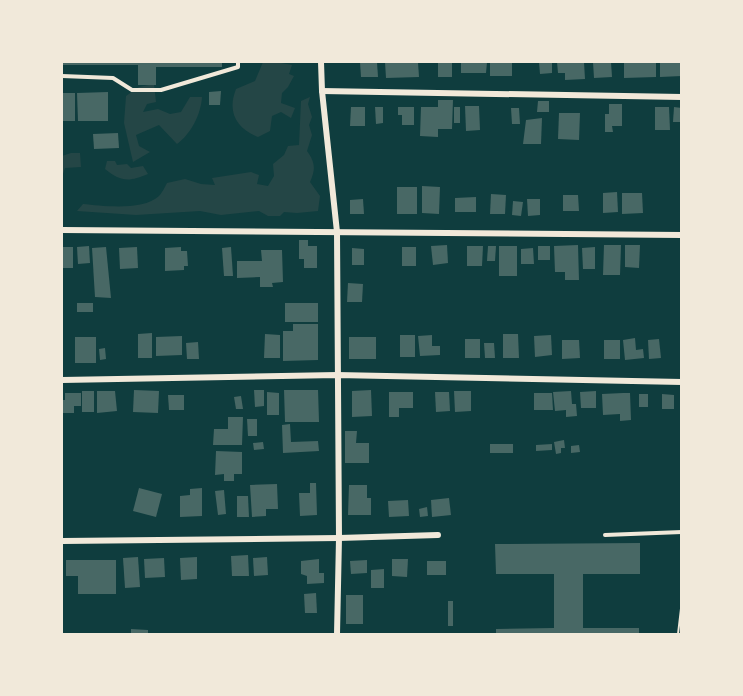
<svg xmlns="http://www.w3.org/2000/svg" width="743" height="696" viewBox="0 0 743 696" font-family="'Roboto Condensed',sans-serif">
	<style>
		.green { fill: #244646 }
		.building { fill: #486865 }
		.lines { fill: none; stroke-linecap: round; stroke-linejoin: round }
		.path { stroke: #f1e9da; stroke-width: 2 }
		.service { stroke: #f1e9da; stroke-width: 4 }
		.minor { stroke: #f1e9da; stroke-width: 6 }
	</style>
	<rect width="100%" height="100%" fill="#0f3d3e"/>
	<g class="green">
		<path d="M263,62H276L292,65L289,74L294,76L288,87L282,93L281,103L295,108L291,118L281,112L272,116L270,131L258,137C236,128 227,112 236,89L255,81Z"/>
		<path d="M154,84L156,102L147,104L143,112L158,109L170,114L181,112L190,97H202C201,114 191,134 177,144L159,125L136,135L139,146L150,152L133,162L124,123L126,96L139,87Z"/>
		<path d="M310,97L308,104L312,117L309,125L312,135L307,151C315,162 316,169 310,182L320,196L318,211L297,213L284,212L280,216H268L259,211L221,215L200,211L136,215L77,211L83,204C103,206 143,211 159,196C162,193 165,187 167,183L185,179L201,184L215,185L212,178L251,172L259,175L257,184L268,186L274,176L273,164L284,155L288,146L299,145L301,101Z"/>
		<path d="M71,153H80L81,167L65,168L62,177V156Z"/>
		<path d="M107,161H115L117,165L127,164L131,168L143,166L148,174C129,182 121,182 105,169Z"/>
	</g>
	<g class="building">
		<path d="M62,62H222V67H156V85H138V65H62Z"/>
		<path d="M360,62H377L378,77H361Z"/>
		<path d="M385,62H418L419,77L386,78Z"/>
		<rect x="438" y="62" width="14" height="15"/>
		<path d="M461,62H487L486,73H461Z"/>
		<rect x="490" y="62" width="22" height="14"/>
		<path d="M539,62H552V73L540,74Z"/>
		<path d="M557,62H584L585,79L565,80V73H558Z"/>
		<path d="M593,62H611L612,77L594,78Z"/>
		<path d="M624,62H656V77L624,78Z"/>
		<path d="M660,62H682V76L660,77Z"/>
		<path d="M221,91L220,105H209V92Z"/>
		<path d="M108,92V121H78L77,93Z"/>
		<rect x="62" y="93" width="13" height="28"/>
		<path d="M438,100H453L452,129H438V137L420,136L421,107H438Z"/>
		<path d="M538,101H549V112H537Z"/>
		<path d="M609,104H622V126H612L613,132H605V114H609Z"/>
		<path d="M465,106H479L480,130L466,131Z"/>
		<path d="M351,107H365V126H350Z"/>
		<path d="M375,107H383V123L376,124Z"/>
		<path d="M398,107H414V125H402V115H398Z"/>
		<rect x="454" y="107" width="6" height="16"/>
		<path d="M655,107H669L670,130H655Z"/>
		<path d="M674,107L682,108V122H673Z"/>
		<path d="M511,108H519L520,124H512Z"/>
		<path d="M559,113H580L579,140L558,139Z"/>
		<path d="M542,118L541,144H523L526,120Z"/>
		<path d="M118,133L119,148L94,149L93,134Z"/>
		<path d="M422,186L440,187L439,214L422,213Z"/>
		<rect x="397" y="187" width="20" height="27"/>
		<path d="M617,192L618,212L603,213V193Z"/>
		<path d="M622,193H642L643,213L622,214Z"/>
		<path d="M491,194L506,195L505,214H490Z"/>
		<path d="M563,195H578L579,211H563Z"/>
		<path d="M476,197V212H455V198Z"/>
		<path d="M363,199L364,214H350V200Z"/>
		<path d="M527,199H540V215L528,216Z"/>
		<path d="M513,201L523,202L521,216L512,215Z"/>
		<path d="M299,240H308V246H317V268H304V259H299Z"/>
		<path d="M447,245L448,263L433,265L431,246Z"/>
		<path d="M578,245L579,280H565V272H555L554,246Z"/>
		<path d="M604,245H621L620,275H603Z"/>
		<path d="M625,245H640L639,268L625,267Z"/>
		<path d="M89,246L90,263L78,264L77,247Z"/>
		<path d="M467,246H483L482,266H467Z"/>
		<path d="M488,246H496L495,261H487Z"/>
		<rect x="499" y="246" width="18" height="30"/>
		<rect x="538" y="246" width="12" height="14"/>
		<rect x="62" y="247" width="11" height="21"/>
		<path d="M106,247L111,298L95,297L92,248Z"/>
		<path d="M137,247L138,268L120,269L119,248Z"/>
		<path d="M181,247V251H187L188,266H184V270L165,271V248Z"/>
		<path d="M231,247L233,276H224L222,248Z"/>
		<rect x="402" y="247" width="14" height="19"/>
		<path d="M595,247V269H583L582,248Z"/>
		<path d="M352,248L364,249V265H352Z"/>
		<path d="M533,248L534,264H521V249Z"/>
		<path d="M261,250H282L283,282L272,283L273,287H260V277L237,278V261H262Z"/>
		<path d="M348,283L363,284L362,302H347Z"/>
		<rect x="77" y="303" width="16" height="9"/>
		<rect x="285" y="303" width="33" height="19"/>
		<path d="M293,324H318V360L283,361V331H293Z"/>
		<path d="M152,333V358H138V334Z"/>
		<path d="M265,334L280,335V358H264Z"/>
		<path d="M503,334H518L519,358H503Z"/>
		<rect x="400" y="335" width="15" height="22"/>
		<path d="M432,335V346H440V355L420,356L418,336Z"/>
		<path d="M551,335L552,355L535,357L534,336Z"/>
		<path d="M182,336V355L156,356V337Z"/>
		<rect x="75" y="337" width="21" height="26"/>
		<rect x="349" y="337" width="27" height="22"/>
		<path d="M635,338L636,350L643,349L644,358L625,360L623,340Z"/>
		<rect x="465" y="339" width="15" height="19"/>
		<path d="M659,339L661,358L649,359L648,340Z"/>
		<path d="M562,340H579L580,358L562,359Z"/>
		<rect x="604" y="340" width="16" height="19"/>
		<path d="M198,342L199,359H187L186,343Z"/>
		<path d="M484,343H494L495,358H485Z"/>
		<path d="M105,348L106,359L100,360L99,349Z"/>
		<path d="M134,390L159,391L158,413L133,412Z"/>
		<path d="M254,390H264V406L255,407Z"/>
		<path d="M284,390H318L319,422H285Z"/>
		<path d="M371,390L372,416L352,417V391Z"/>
		<rect x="82" y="391" width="12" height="21"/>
		<path d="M97,391H115L117,411L97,413Z"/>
		<path d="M454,391H471V411L455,412Z"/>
		<path d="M571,391L572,404H576L577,416L566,417V410L555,411L553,392Z"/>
		<path d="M596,391V408H581L580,392Z"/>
		<path d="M267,392L279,393V415H267Z"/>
		<path d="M389,392H413V408H399V417H389Z"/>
		<path d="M435,392H449L450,411L436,412Z"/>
		<path d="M65,393H81V406H74V413H62V400H65Z"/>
		<path d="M534,393H552L553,410H534Z"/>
		<path d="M623,393H630L631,420L620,421V414L603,415L602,394Z"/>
		<rect x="639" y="394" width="9" height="13"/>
		<path d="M662,394L674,395V409H662Z"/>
		<path d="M168,395H184V410H169Z"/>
		<path d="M241,396L243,409H236L234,397Z"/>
		<path d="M228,417H243L242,445H213L214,429H228Z"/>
		<path d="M247,419H257V436H248Z"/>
		<path d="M290,424L291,442L318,441L319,451L283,453L282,425Z"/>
		<path d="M345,431H357L356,443H369V463H345Z"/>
		<path d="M564,440L565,448H561V453L556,454L554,442Z"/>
		<path d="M263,442L264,449L254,450L253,443Z"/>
		<rect x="490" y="444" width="23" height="9"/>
		<path d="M552,444V450L536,451V445Z"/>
		<path d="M579,445L580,452L571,453V446Z"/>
		<path d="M216,451L242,452V474H234V481H224V474L215,475Z"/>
		<path d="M310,483H316L317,515L300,516L299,493H310Z"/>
		<path d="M277,484L278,509H266V516L252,517L250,485Z"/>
		<path d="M349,485H367V498H371V515H348Z"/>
		<path d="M139,488L162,494L156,517L133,511Z"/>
		<path d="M202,488V516L180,517V496L190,495V489Z"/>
		<path d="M224,490L226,514L218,515L215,491Z"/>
		<path d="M237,496H248L249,517H237Z"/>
		<path d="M449,498L451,515L432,517L431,500Z"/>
		<path d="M408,500L409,516L389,517L388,501Z"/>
		<path d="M427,507L428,516L420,517L419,509Z"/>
		<path d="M640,543V574H583V628H639V634H496V629L554,628V574H496L495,544Z"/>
		<path d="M248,555L249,576H232L231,556Z"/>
		<path d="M138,557L140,587L125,588L123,558Z"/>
		<path d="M197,557V579L181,580L180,558Z"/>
		<path d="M267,557L268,575L254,576L253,558Z"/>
		<path d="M164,558L165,577L145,578L144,559Z"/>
		<path d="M319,559V573H324V583L307,584V576L301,574V561Z"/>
		<path d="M392,559H408L407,577L392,576Z"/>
		<path d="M66,560H116V594H78V576H66Z"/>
		<path d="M367,560V573L351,574L350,561Z"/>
		<rect x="427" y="561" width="19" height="14"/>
		<path d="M384,569V588H371V570Z"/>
		<path d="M316,593L317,613H305L304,594Z"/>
		<rect x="346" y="595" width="17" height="29"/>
		<rect x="448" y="601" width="5" height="25"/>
		<path d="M131,629L148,630V634H131Z"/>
	</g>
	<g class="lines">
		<path class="path" d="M678,634L682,600"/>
		<g class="service">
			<path d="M62,76L113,78L132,90H161L238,67V62"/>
			<path d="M605,535L682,532"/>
		</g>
		<g class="minor">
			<path d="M321,62L322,91L337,232L339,538L337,634"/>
			<path d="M322,91L682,97"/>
			<path d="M62,230L682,235"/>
			<path d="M62,380L337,375L682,382"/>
			<path d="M62,541L339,538L438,535"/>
		</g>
	</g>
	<rect width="743" height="696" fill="none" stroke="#f1e9da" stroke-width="126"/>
</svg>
